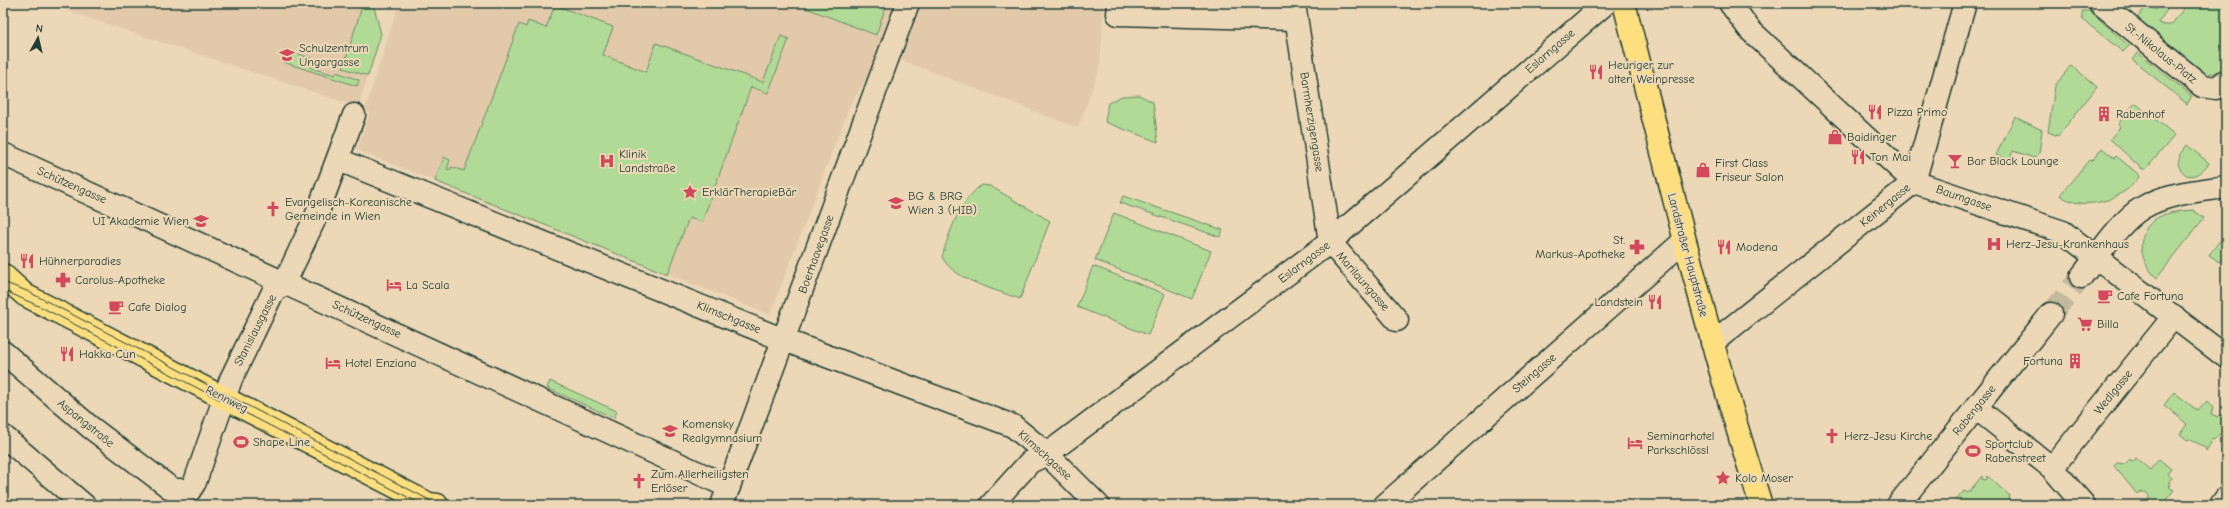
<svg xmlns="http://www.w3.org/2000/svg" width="2229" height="508" viewBox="0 0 2229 508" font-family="'Comic Neue',sans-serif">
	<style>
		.built { fill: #e1c9aa }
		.green { fill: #b2da97; stroke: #688c66 }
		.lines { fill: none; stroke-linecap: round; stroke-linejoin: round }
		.minor-tunnel { stroke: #c3b99c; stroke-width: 22; stroke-dasharray: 22 11; stroke-linecap: butt }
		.minor-casing { stroke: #1f3d34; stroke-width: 25 }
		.major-casing { stroke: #1f3d34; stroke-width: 25 }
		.minor { stroke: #ecd8b6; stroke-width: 22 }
		.major { stroke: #fddf80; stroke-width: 22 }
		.tram { stroke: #1f3d34; stroke-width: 1 }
		.labels { text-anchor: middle; stroke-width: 4; stroke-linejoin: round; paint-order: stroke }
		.poi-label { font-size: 12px; fill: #1f3d34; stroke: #ecd8b6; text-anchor: start }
		.street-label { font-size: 12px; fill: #1f3d34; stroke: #ecd8b6 }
	</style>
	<rect width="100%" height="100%" fill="#ecd8b6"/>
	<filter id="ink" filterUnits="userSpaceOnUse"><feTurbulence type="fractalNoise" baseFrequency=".025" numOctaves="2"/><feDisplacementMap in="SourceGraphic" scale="8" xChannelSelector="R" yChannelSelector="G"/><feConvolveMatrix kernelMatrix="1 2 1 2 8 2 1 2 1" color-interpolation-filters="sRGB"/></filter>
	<g filter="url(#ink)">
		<g class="built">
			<path d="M43,3H373L381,34L358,107Z"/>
			<path d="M399,3H1104L1100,67L1078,128L883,53L850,105L770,315L357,150L370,112L365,110Z"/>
		</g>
		<g class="green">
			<path d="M363,3H373L381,34L368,76L343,68Z"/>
			<path d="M808,3H887L876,35L806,8Z"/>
			<path d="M2148,3H2152L2150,6L2156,10L2160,4L2158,3L2168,8L2158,23L2164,25H2171L2188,3H2226V64C2219,72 2213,75 2202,74L2136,20Z"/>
			<path d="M555,5L613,27L603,55L646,72L656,43L763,82L781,36L789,39L768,93L751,87L702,222L689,218L667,274L435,181L444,157L450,160L447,169L450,170L451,167L464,171L519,24L526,27L528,21L546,28Z"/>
			<path d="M2082,11H2090L2129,46L2123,52L2082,19Z"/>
			<path d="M287,50L313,59L311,68L335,75L336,72L359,80L357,86L283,62Z"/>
			<path d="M2138,53L2192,96L2187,104L2133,60Z"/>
			<path d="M2071,65L2097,87L2058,136L2048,132L2055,86Z"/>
			<path d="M1139,95L1153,102L1158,142L1105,122L1108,103L1122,96Z"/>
			<path d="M2135,103L2175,135L2146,169H2142L2110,139L2120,127L2118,124Z"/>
			<path d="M2015,117L2042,130L2039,154L2034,158L2013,151L2009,160L1996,155Z"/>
			<path d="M2187,145L2209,163C2200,175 2186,184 2178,164L2180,154Z"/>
			<path d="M2102,148L2114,158L2116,156L2138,174L2139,177C2124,200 2083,213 2060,195L2089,160L2092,161Z"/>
			<path d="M982,185L990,186L1050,221L1020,299C997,290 953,280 942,257C949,233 960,199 982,185Z"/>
			<path d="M1123,196L1223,230L1220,237L1120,203Z"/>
			<path d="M2193,210L2204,218L2157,278C2140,263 2134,236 2154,220C2164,212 2181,211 2193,210Z"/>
			<path d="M1114,213L1211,251L1192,299L1095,260Z"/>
			<path d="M2222,238L2226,241V253L2219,262L2209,255Z"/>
			<path d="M1093,266L1165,294L1148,335L1077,307Z"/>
			<path d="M550,381L617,411L614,418L547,388Z"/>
			<path d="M2174,392L2198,411L2207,401L2213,408L2211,414L2218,417L2222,413L2226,417V423L2224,426L2225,427L2215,440L2213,439L2206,451L2205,447L2189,439L2187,440L2180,434L2187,424L2164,405Z"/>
			<path d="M2136,458L2150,470L2159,459L2171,469L2167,474L2171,478L2169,482L2170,488L2174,490L2162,505H2146L2144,503L2149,500V496L2146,492H2141L2137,494L2114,466L2117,463L2125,464L2130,459L2133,462Z"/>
			<path d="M1982,476V479L1986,480L1987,476L2009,495L2008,503L2010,505H1959L1956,500L1964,491L1968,493Z"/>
		</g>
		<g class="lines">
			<path class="minor-tunnel" d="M2051,314L2081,277"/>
			<g class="minor-casing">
				<g id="minor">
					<path d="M1119,3L1118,14L1296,19"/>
					<path d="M1294,3L1330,242L1397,320"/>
					<path d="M1730,3L1750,30L1914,182L2063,232L2226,357"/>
					<path d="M2100,3L2202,86L2216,88L2226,81"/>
					<path d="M3,154L729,487"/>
					<path d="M339,160L784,340L1013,426L1047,454L1098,505"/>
					<path d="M2081,277C2098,256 2119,222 2142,208C2167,193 2198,191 2226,187"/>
					<path d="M1712,343L1914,182L1965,3"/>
					<path d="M3,352L90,427L173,490H190L195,482L231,379L273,292L285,282L317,214L354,115"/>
					<path d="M1976,408L2052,468L2084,505"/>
					<path d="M3,436L84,505"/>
					<path d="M2052,468L2174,316"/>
					<path d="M722,505L908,3"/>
					<path d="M991,505L1030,462L1047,454L1330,242L1606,3"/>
					<path d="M1385,505L1684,241"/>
					<path d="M1898,505L2051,314"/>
					<path d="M2221,505L2226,498"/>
				</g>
			</g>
			<g class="major-casing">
				<g id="major">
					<path d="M1624,3C1667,171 1708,340 1761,505"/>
					<path d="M3,275L25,295L429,504L437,505"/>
				</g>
			</g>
			<use href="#minor" class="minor"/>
			<use href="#major" class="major"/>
			<g class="tram">
				<path d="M3,282L27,291L439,505"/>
				<path d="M3,290L43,308L423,505"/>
			</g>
		</g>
	</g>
	<defs>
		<g id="school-bare" transform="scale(1.2)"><path d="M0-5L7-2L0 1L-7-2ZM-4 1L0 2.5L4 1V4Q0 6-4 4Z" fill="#d1495b" stroke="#ecd8b6" stroke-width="2.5" paint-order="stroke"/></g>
		<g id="restaurant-bare" transform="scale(1.2)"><path d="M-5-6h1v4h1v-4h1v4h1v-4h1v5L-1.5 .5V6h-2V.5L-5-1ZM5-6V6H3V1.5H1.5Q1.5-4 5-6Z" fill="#d1495b" stroke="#ecd8b6" stroke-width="2.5" paint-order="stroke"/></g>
		<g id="building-bare" transform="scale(1.2)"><path d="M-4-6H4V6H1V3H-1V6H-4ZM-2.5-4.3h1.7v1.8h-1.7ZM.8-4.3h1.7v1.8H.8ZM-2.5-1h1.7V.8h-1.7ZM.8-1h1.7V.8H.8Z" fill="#d1495b" stroke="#ecd8b6" stroke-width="2.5" paint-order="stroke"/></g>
		<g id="shop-bare" transform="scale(1.2)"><path d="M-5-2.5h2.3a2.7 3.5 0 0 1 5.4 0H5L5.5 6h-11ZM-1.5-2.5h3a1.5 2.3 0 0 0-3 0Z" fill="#d1495b" stroke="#ecd8b6" stroke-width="2.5" paint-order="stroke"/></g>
		<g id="hospital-bare" transform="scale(1.2)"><path d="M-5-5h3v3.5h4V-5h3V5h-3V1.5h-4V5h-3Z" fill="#d1495b" stroke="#ecd8b6" stroke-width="2.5" paint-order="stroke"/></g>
		<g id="bar-bare" transform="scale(1.2)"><path d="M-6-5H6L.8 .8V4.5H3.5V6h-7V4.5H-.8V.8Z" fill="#d1495b" stroke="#ecd8b6" stroke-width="2.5" paint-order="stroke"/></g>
		<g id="sight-bare" transform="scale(1.2)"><path d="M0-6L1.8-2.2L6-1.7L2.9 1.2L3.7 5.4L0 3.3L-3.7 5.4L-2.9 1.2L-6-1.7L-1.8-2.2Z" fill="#d1495b" stroke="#ecd8b6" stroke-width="2.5" paint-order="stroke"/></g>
		<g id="church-bare" transform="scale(1.2)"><path d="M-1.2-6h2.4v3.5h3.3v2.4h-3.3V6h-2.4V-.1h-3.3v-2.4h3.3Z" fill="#d1495b" stroke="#ecd8b6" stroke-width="2.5" paint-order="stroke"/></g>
		<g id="university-bare" transform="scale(1.2)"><path d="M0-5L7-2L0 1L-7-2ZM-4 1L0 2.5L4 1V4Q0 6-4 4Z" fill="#d1495b" stroke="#ecd8b6" stroke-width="2.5" paint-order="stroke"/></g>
		<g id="pharmacy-bare" transform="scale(1.2)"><path d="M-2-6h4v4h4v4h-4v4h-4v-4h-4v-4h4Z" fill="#d1495b" stroke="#ecd8b6" stroke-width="2.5" paint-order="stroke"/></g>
		<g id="hotel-bare" transform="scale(1.2)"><path d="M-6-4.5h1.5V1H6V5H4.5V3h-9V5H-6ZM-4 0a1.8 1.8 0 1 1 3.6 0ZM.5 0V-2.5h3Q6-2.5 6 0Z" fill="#d1495b" stroke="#ecd8b6" stroke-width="2.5" paint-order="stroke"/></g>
		<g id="cafe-bare" transform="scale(1.2)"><path d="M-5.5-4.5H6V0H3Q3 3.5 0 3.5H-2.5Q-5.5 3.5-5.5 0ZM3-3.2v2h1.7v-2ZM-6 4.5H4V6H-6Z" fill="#d1495b" stroke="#ecd8b6" stroke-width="2.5" paint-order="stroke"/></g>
		<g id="supermarket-bare" transform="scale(1.2)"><path d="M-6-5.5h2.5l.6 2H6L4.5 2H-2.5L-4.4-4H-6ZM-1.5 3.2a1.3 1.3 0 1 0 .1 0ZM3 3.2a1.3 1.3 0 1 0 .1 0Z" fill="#d1495b" stroke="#ecd8b6" stroke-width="2.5" paint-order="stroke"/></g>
		<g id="stadium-bare" transform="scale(1.2)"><path d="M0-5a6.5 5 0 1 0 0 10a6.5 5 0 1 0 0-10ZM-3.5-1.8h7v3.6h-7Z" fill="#d1495b" stroke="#ecd8b6" stroke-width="2.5" paint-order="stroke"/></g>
	</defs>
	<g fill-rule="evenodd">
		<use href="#school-bare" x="287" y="55"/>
		<use href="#restaurant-bare" x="1596" y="72"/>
		<use href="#restaurant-bare" x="1875" y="112"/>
		<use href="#building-bare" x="2104" y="114"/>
		<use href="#shop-bare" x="1835" y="137"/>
		<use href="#restaurant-bare" x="1858" y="157"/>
		<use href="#hospital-bare" x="607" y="161"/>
		<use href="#bar-bare" x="1955" y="161"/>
		<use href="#shop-bare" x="1703" y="170"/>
		<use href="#sight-bare" x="690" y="192"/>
		<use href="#school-bare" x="896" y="203"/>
		<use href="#church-bare" x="273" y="209"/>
		<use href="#university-bare" x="201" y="221"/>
		<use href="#hospital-bare" x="1994" y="244"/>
		<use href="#pharmacy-bare" x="1637" y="247"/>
		<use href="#restaurant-bare" x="1724" y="247"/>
		<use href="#restaurant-bare" x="27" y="261"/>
		<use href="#pharmacy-bare" x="63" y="280"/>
		<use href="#hotel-bare" x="394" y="285"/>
		<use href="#cafe-bare" x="2105" y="296"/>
		<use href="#restaurant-bare" x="1655" y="302"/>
		<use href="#cafe-bare" x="116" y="307"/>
		<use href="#supermarket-bare" x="2085" y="324"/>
		<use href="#restaurant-bare" x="67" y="354"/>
		<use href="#building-bare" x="2075" y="361"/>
		<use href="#hotel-bare" x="333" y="363"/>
		<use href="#school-bare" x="670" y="431"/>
		<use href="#church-bare" x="1832" y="436"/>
		<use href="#stadium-bare" x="241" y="442"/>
		<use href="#hotel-bare" x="1635" y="443"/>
		<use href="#stadium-bare" x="1973" y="451"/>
		<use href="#sight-bare" x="1723" y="478"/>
		<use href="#church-bare" x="639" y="481"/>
	</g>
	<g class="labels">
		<g class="poi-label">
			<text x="299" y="52">Schulzentrum<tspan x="299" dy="14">Ungargasse</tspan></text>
			<text x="1608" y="69">Heuriger zur<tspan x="1608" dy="14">alten Weinpresse</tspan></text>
			<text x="1887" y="116">Pizza Primo</text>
			<text x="2116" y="118">Rabenhof</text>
			<text x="1847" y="141">Baidinger</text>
			<text x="619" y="158">Klinik<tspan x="619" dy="14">Landstraße</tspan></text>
			<text x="1870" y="161">Ton Mai</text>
			<text x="1967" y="165">Bar Black Lounge</text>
			<text x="1715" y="167">First Class<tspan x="1715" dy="14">Friseur Salon</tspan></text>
			<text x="702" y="196">ErklärTherapieBär</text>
			<text x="908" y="200">BG &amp; BRG<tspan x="908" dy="14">Wien 3 (HIB)</tspan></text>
			<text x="285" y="206">Evangelisch-Koreanische<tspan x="285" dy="14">Gemeinde in Wien</tspan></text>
			<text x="189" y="225" text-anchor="end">UI Akademie Wien</text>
			<text x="1625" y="244" text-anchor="end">St.<tspan x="1625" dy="14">Markus-Apotheke</tspan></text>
			<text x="2006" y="248">Herz-Jesu-Krankenhaus</text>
			<text x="1736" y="251">Modena</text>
			<text x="39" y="265">Hühnerparadies</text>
			<text x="75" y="284">Carolus-Apotheke</text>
			<text x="406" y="289">La Scala</text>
			<text x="2117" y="300">Cafe Fortuna</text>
			<text x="1643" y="306" text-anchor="end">Landstein</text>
			<text x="128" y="311">Cafe Dialog</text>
			<text x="2097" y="328">Billa</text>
			<text x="79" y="358">Hakka Cun</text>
			<text x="2063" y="365" text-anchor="end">Fortuna</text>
			<text x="345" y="367">Hotel Enziana</text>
			<text x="682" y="428">Komensky<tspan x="682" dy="14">Realgymnasium</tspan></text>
			<text x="1647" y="440">Seminarhotel<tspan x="1647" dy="14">Parkschlössl</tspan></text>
			<text x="1844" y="440">Herz-Jesu Kirche</text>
			<text x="253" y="446">Shape Line</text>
			<text x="1985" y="448">Sportclub<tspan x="1985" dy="14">Rabenstreet</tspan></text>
			<text x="651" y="478">Zum Allerheiligsten<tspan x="651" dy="14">Erlöser</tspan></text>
			<text x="1735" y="482">Kolo Moser</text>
		</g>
		<g class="street-label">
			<text transform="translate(1550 51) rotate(-41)" y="4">Eslarngasse</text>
			<text transform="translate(2161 53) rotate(39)" y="4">St.-Nikolaus-Platz</text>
			<text transform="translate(1312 122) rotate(81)" y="4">Barmherzigengasse</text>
			<text transform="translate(72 185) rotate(24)" y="4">Schützengasse</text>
			<text transform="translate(1964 198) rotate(19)" y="4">Baumgasse</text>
			<text transform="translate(1885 205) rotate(-39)" y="4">Keinergasse</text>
			<text transform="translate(816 254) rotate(-70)" y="4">Boerhaavegasse</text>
			<text transform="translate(1688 255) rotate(75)" y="4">Landstraßer Hauptstraße</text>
			<text transform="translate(1304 262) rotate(-37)" y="4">Eslarngasse</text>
			<text transform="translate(1363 281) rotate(49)" y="4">Marilaungasse</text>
			<text transform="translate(729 317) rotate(22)" y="4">Klimschgasse</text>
			<text transform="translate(367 319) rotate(25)" y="4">Schützengasse</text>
			<text transform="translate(255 330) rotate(-63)" y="4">Stanislausgasse</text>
			<text transform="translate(1534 373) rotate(-41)" y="4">Steingasse</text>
			<text transform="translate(2113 392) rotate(-51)" y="4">Wedlgasse</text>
			<text transform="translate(227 399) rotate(27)" y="4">Rennweg</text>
			<text transform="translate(1974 410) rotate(-51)" y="4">Rabengasse</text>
			<text transform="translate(86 423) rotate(39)" y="4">Aspangstraße</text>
			<text transform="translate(1045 455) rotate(42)" y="4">Klimschgasse</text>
		</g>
	</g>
	<rect width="2229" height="508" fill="none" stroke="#ecd8b6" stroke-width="16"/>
	<rect x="8" y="8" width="2213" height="492" fill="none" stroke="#1f3d34" stroke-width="1.5" filter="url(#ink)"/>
	<g transform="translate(38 38) rotate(8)" stroke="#ecd8b6" stroke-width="3" paint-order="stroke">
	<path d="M0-3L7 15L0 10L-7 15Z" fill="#1f3d34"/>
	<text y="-6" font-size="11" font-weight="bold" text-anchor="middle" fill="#1f3d34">N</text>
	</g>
</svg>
